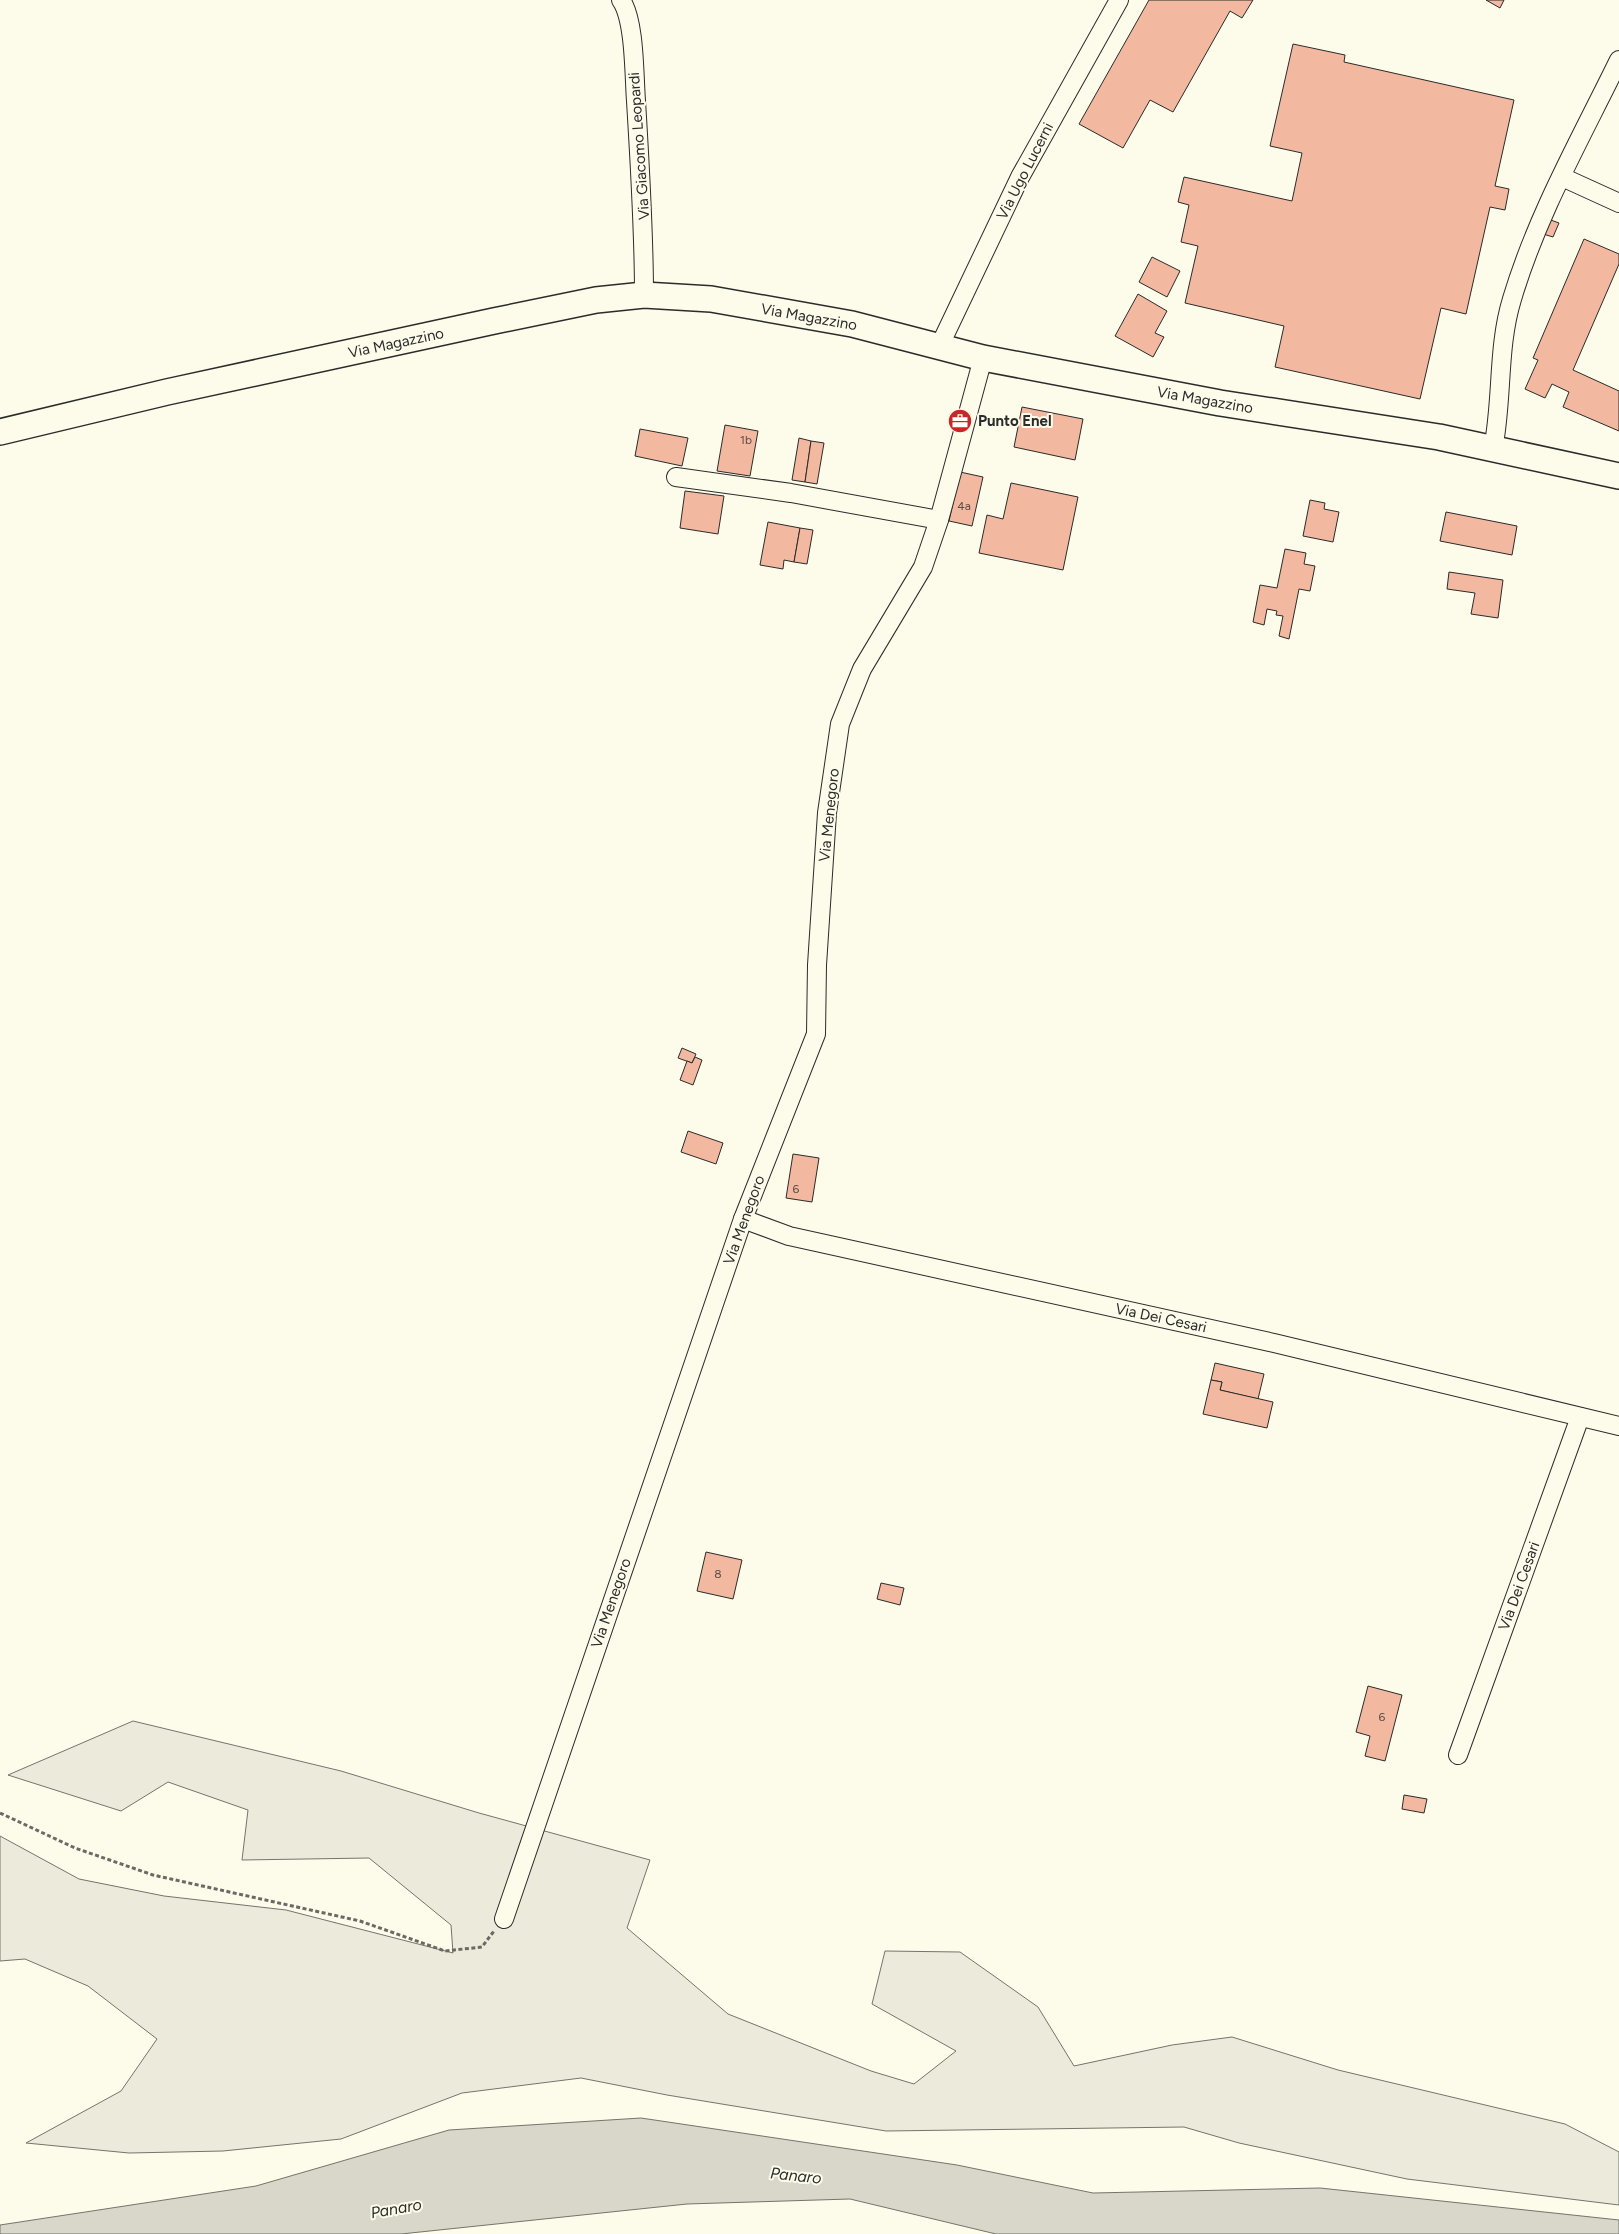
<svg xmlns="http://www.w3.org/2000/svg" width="1619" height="2234" viewBox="0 0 1619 2234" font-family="Figtree,sans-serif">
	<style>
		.green { fill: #ecebdb; stroke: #74746e }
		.water { fill: #d8d7c9; stroke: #74746e }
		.building { fill: #f2b8a0; stroke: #2b2b2b }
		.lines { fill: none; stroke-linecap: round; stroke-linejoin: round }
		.street-casing { stroke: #2b2b2b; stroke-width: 20 }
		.secondary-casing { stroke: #2b2b2b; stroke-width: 28 }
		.path { stroke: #6a6964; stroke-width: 3; stroke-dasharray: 4 2.5; stroke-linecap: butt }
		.street { stroke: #fdfbea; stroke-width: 18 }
		.secondary { stroke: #fdfbea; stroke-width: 25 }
		.labels { text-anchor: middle; stroke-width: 4; stroke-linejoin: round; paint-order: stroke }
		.number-label { font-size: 12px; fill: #5d4e48 }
		.street-label { font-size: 15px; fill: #2b2b2b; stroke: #fdfbea }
		.poi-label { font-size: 15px; font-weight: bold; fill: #2b2b2b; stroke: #fdfbea; text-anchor: start }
		.water-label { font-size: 16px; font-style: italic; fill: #2b2b2b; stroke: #fdfbea }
	</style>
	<rect width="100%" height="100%" fill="#fdfbea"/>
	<path class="green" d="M133,1721L341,1771L479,1813L650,1860L627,1928L728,2014L871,2071L914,2084L956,2051L872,2004L885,1951L960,1952L1038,2007L1074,2066L1172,2045L1232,2037L1338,2070L1565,2124L1619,2152V2205L1407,2179L1239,2143L1184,2127L886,2131L667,2095L581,2078L462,2093L341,2139L223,2151L129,2153L26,2143L121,2091L157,2039L88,1986L25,1959L0,1961V1836L79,1879L164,1896L286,1910L453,1953L451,1925L369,1858L242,1860L248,1810L168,1782L121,1811L8,1775Z"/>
	<path class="water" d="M641,2118L957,2165L1093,2193L1320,2188L1619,2220V2234H996L850,2199L687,2204L401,2234H0V2225L256,2186L449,2130Z"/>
	<g class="building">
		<path d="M1149,0H1253L1242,18L1230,11L1173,112L1150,100L1123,148L1079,124Z"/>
		<path d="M1486,0H1504L1500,8Z"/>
		<path d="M1293,44L1345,55L1344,62L1514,100L1495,186L1509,189L1505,210L1490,207L1466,314L1441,308L1420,399L1275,367L1284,326L1185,303L1198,246L1181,242L1189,205L1178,202L1184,177L1292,201L1302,153L1270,146Z"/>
		<path d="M1548,219L1559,223L1553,237L1543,234Z"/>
		<path d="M1584,239L1619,254V264L1573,370L1619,391V431L1563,407L1569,392L1552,384L1545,398L1525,389L1538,360L1533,358Z"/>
		<path d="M1152,257L1180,271L1167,297L1139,282Z"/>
		<path d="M1138,294L1167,311L1155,333L1164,337L1153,357L1115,336Z"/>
		<path d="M1022,407L1083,419L1075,460L1014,447Z"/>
		<path d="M725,425L758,431L750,476L717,471Z"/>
		<path d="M640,429L688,438L682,466L635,456Z"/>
		<path d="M799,438L811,441L805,482L792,480Z"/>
		<path d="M811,441L824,443L817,484L805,482Z"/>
		<path d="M960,472L983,477L972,526L949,521Z"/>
		<path d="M1011,483L1078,497L1063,570L979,553L987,515L1003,519Z"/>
		<path d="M685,491L724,496L718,534L680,528Z"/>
		<path d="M1310,500L1325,503L1324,509L1339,512L1333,542L1303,536Z"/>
		<path d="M1446,512L1517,526L1512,555L1440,541Z"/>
		<path d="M768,522L800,528L794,562L784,560L783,569L760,565Z"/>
		<path d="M800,528L813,530L807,564L794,562Z"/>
		<path d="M1285,549L1306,553L1304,564L1315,566L1310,591L1299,589L1289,639L1279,636L1283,616L1276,615L1277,611L1267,609L1264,625L1253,622L1260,585L1277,588Z"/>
		<path d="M1449,572L1503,580L1498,618L1471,614L1475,593L1447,589Z"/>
		<path d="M682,1048L696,1054L692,1063L678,1058Z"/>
		<path d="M695,1057L702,1060L693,1085L680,1080L687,1061L692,1063Z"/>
		<path d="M688,1131L723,1143L716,1164L681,1152Z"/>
		<path d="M793,1154L819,1158L812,1202L786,1198Z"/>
		<path d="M1215,1363L1264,1374L1258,1399L1220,1390L1222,1382L1211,1380Z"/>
		<path d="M1211,1380L1222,1382L1220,1390L1273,1402L1267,1428L1203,1414Z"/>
		<path d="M706,1552L742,1560L733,1599L697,1591Z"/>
		<path d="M881,1583L904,1588L900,1605L877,1599Z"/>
		<path d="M1368,1686L1402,1695L1385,1761L1365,1756L1370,1736L1356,1732Z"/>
		<path d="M1404,1795L1427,1799L1424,1813L1402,1809Z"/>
	</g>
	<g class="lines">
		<g class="street-casing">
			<g id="street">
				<path d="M621,0C635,20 634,75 636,101C640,166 644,230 644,295"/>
				<path d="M1562,177L1619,203"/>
				<path d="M940,345L1020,177L1119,0"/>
				<path d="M1493,449C1503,399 1497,348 1512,299C1537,215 1581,138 1619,60"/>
				<path d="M676,477L791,493L939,520"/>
				<path d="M743,1219L789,1236L1274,1343L1619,1426"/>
				<path d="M1458,1755L1580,1417"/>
				<path d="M504,1919L743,1219L816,1034L817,965L827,813L840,724L862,669L923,567L939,520L983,358"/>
			</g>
		</g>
		<g class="secondary-casing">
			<path id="secondary" d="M0,432L167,392L494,321L596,300L644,295L711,299L852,324L983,358L1220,403L1439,437L1619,476"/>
		</g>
		<path class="path" d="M0,1813L75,1848L153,1875L360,1921L445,1951L482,1947L494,1931"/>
		<use href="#street" class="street"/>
		<use href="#secondary" class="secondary"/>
	</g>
	<defs>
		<g id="office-disc" transform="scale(1.25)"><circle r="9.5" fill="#c62828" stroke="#fdfbea"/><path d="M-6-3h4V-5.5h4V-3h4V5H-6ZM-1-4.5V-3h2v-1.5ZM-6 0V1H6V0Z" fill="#fff"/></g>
	</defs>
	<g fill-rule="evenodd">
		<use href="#office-disc" x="960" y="421"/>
	</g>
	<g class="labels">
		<g class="number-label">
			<text x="746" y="444">1b</text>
			<text x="964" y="510">4a</text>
			<text x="796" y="1193">6</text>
			<text x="718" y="1578">8</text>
			<text x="1382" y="1721">6</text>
		</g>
		<g class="street-label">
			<text transform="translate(639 146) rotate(-94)" y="5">Via Giacomo Leopardi</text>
			<text transform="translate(1025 171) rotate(-63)" y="5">Via Ugo Lucerni</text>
			<text transform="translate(809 317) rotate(10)" y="5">Via Magazzino</text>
			<text transform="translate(396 343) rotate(-12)" y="5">Via Magazzino</text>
			<text transform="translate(1205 400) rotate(10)" y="5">Via Magazzino</text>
			<text transform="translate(829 815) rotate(-84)" y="5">Via Menegoro</text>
			<text transform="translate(744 1220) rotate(-70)" y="5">Via Menegoro</text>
			<text transform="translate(1161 1318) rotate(12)" y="5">Via Dei Cesari</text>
			<text transform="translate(1519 1586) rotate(-70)" y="5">Via Dei Cesari</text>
			<text transform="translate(611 1603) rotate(-71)" y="5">Via Menegoro</text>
		</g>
		<g class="poi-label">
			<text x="978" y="426">Punto Enel</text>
		</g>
		<g class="water-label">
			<text transform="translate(796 2175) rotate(6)" y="6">Panaro</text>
			<text transform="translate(396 2208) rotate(-10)" y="6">Panaro</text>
		</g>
	</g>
</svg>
